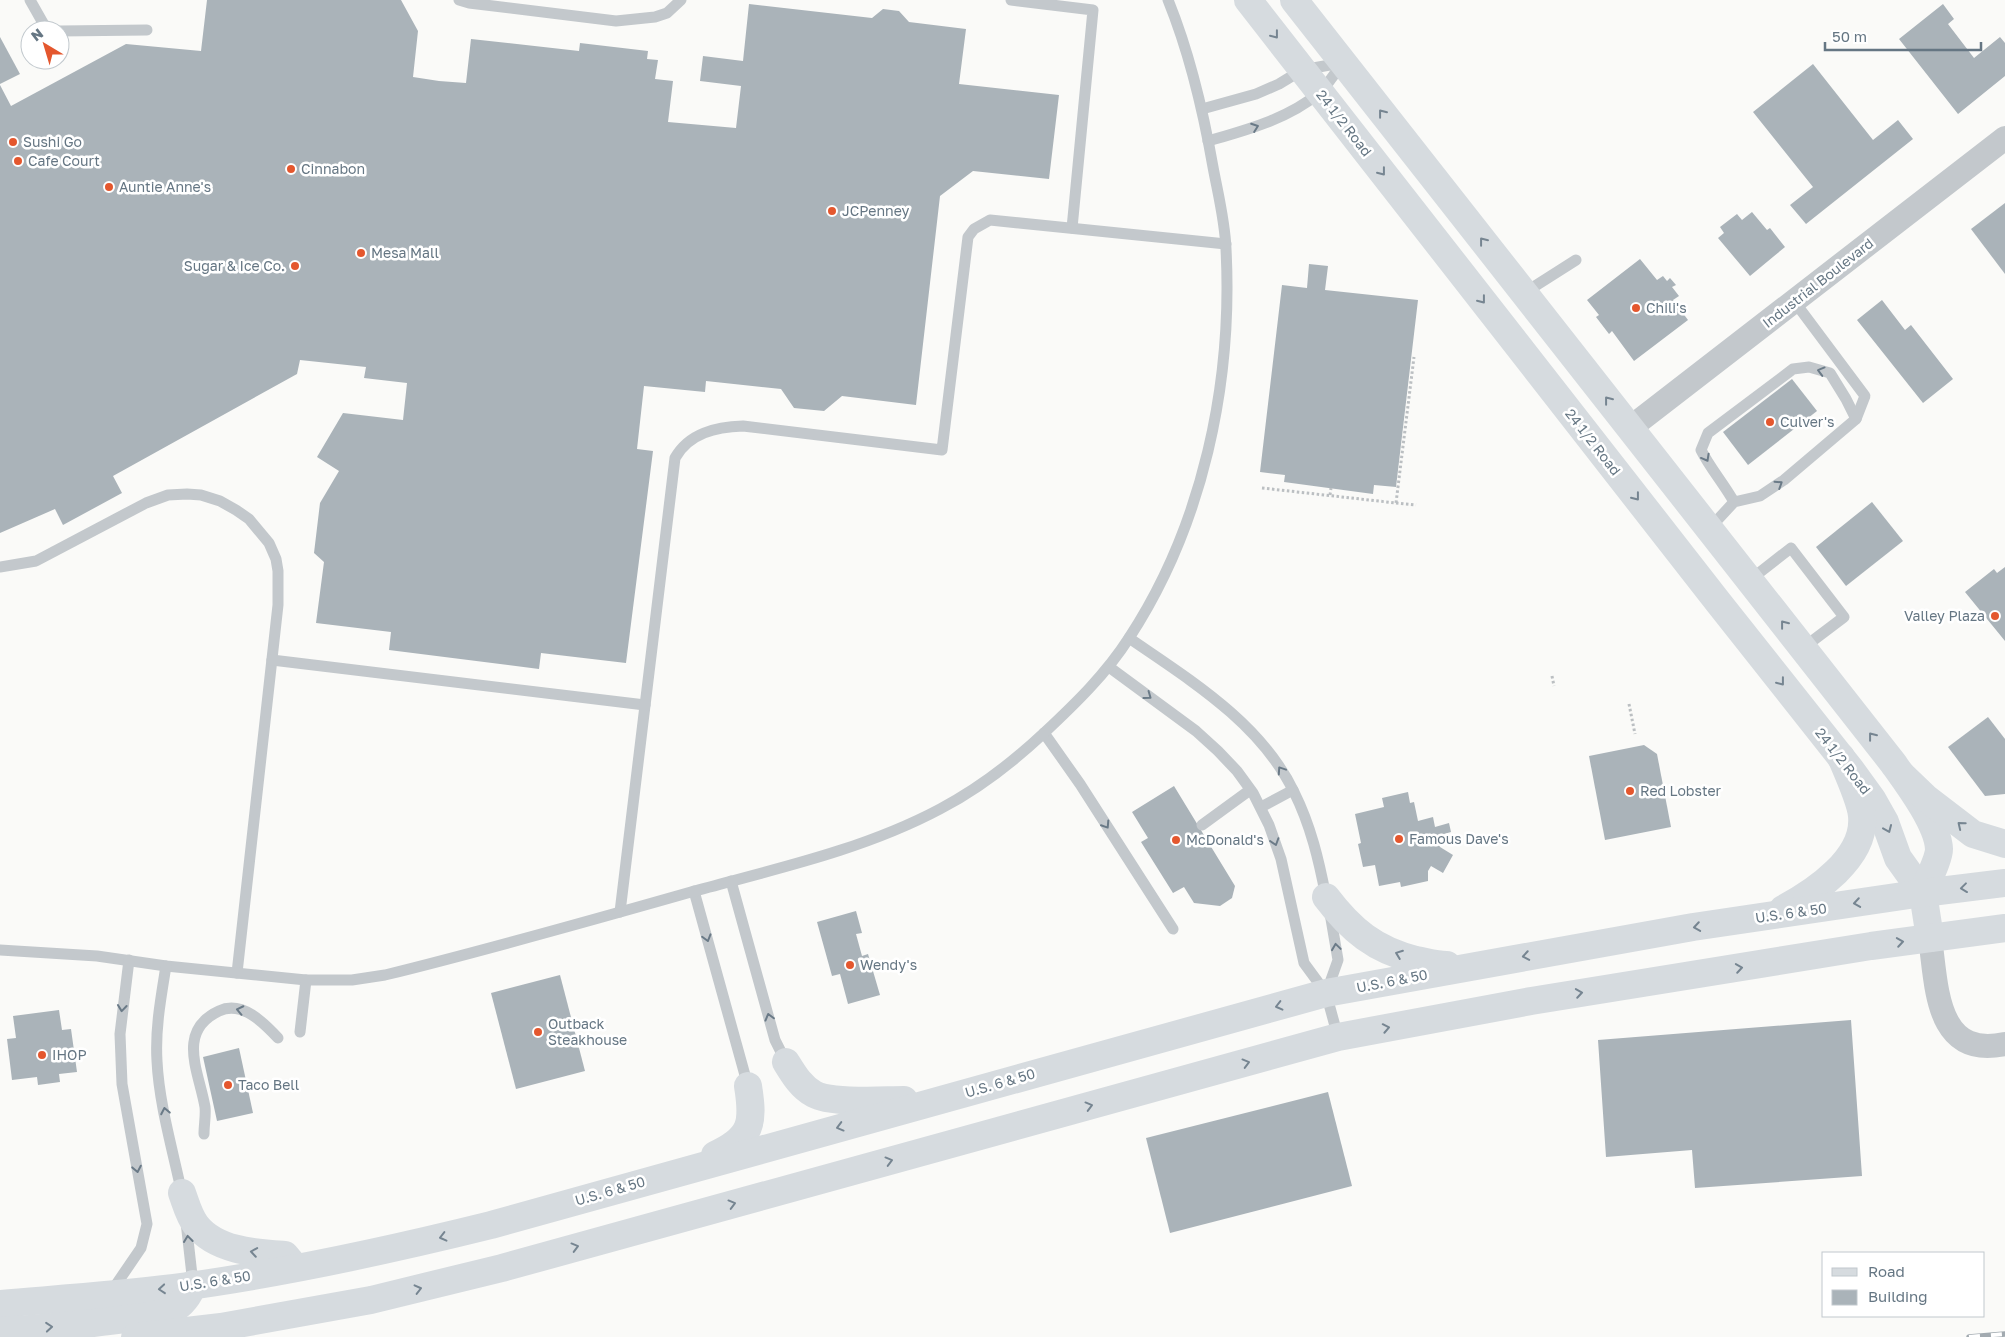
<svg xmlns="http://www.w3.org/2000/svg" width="2005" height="1337" viewBox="0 0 2005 1337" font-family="'Golos Text',sans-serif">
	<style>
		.building { fill: #aab3b9 }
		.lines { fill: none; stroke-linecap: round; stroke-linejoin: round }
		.path { stroke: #bbbfc2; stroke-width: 3; stroke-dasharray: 2.5 2.5; stroke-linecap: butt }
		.lane { stroke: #c3c8cc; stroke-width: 11 }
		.street { stroke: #c3c8cc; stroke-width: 24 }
		.secondary { stroke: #d6dbdf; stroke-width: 28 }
		.highway { stroke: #d6dbdf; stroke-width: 28 }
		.rail-casing { stroke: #a2aab0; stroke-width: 5.5 }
		.rail { stroke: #fff; stroke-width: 4; stroke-dasharray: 11; stroke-linecap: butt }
		.oneway { stroke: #768591 }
		.oneway2 { stroke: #6a7a87 }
		.poi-dot { fill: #e4572e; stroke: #fff; stroke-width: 2 }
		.labels { text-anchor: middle; stroke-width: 5; stroke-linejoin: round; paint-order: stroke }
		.street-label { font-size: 14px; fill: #657683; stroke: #fff }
		.poi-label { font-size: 14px; fill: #657683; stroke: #fff; text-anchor: start }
	</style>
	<rect width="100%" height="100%" fill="#fafaf8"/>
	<g class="building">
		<path d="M207,0H401L418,31L413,77L439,81L466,83L471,39L579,51L580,43L648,51L647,59L658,60L655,79L673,81L668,122L736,128L741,86L700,81L703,56L743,61L749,4L872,18L883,9L899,11L909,22L966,29L959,84L1059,95L1049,179L973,171L940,196L916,405L842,396L824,411L794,408L781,389L706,381L705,392L644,386L637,449L653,451L626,663L541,653L539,669L389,650L391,632L316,623L324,562L314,553L320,503L339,471L317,457L343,413L403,420L407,383L364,378L366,367L300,360L297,374L113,476L122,493L63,525L55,509L0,533V85L11,106L126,44L201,51Z"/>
		<path d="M1943,4L1954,19L1948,24L1974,58L2000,37L2005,43V76L1958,114L1899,39Z"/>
		<path d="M0,37L20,74L0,84Z"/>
		<path d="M1813,64L1873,140L1898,120L1913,139L1806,224L1790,205L1813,187L1753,112Z"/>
		<path d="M2005,203V274L1971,229Z"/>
		<path d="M1752,212L1767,230L1770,228L1785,247L1750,276L1718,238L1724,233L1720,227L1737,214L1742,220Z"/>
		<path d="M1640,259L1657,280L1663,276L1667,281L1670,278L1676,285L1672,287L1679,296L1673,300L1688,320L1634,361L1612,331L1609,334L1596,317L1599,315L1587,300Z"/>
		<path d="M1309,264L1328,266L1325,290L1418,300L1396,487L1374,485L1373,494L1284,482L1285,475L1260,472L1282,285L1307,288Z"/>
		<path d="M1882,300L1905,330L1911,325L1953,379L1923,403L1857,320Z"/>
		<path d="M1792,379L1817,411L1748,465L1723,432Z"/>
		<path d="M1872,502L1903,541L1846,586L1816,547Z"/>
		<path d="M2005,567V641L1965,592L1994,569L1997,573Z"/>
		<path d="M1988,717L2005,739V794L1985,796L1948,747Z"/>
		<path d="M1644,745L1657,754L1671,827L1605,840L1589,756Z"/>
		<path d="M1174,786L1235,886L1232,898L1220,906L1194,903L1184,887L1173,893L1141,842L1148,838L1132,812Z"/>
		<path d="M1408,792L1410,803L1414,802L1418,821L1433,817L1435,827L1449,823L1451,832L1437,836L1440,847L1453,855L1443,873L1431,866L1428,871V881L1401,887L1400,882L1379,886L1375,865L1363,867L1358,844L1361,843L1355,814L1384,807L1382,798Z"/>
		<path d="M856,911L862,933L856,934L862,956L868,954L880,995L848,1004L840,974L832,976L817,922Z"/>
		<path d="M560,975L585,1071L516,1089L491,993Z"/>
		<path d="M59,1010L62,1030L71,1029L77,1072L59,1074L60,1082L38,1085L37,1077L12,1080L7,1039L16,1038L13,1016Z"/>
		<path d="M1851,1020L1862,1176L1695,1188L1692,1150L1606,1157L1598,1040Z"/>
		<path d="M239,1048L253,1113L217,1121L203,1057Z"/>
		<path d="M1328,1092L1352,1186L1170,1233L1146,1138Z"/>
	</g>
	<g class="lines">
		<g class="path">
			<path d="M1262,488L1396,503L1414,357"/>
			<path d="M1330,495L1331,488"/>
			<path d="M1396,503L1416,505"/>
			<path d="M1552,676L1554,686"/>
			<path d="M1629,704L1635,734"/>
		</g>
		<g class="lane">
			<path d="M30,0L47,30"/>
			<path d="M459,0L469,3L616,21L655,17L667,13L681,0"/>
			<path d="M1011,0L1093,10L1072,228"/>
			<path d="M60,31L147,30"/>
			<path d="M1202,109L1256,94L1279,84L1302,70L1341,63"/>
			<path d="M1208,141C1246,130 1288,119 1319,93C1328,85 1335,72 1343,63"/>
			<path d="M1524,293L1576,260"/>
			<path d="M1794,301L1865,396L1856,419"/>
			<path d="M1709,529L1734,502L1760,496L1784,480L1856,419L1846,399L1830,373L1809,367L1793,369L1708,433L1701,450C1710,468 1724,484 1734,502"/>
			<path d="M0,567L36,561L146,503L168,495L187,494L201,495L220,501L236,510L249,519L269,543L276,559L278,571V605L237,973"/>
			<path d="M1750,580L1791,548L1844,617L1803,648"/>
			<path d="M1129,638C1190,680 1261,723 1294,792C1311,826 1319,861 1326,897"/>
			<path d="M272,660L645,705"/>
			<path d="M1109,667L1196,731L1218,751L1237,771L1253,793L1269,825L1281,859L1304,963L1326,993L1338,1037"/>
			<path d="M1044,733L1080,784L1173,929"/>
			<path d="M1261,807L1293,790"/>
			<path d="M1202,825L1250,790"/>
			<path d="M731,881L775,1040L786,1062"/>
			<path d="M694,891L748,1086"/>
			<path d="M620,912L675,458C689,433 716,427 743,426L942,450L968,237L974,229L990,220L1226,244"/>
			<path d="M0,950L97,956L166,966L306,980H352L385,975C487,950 589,921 691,892C775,869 863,850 940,809C978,789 1013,762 1044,733C1075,704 1106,674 1129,638C1203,525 1233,383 1226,249C1225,221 1218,194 1213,167C1203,110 1190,54 1168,0"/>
			<path d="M166,966C161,997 155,1029 157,1061C159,1104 173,1151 182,1194"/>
			<path d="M1327,991L1338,960L1330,913"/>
			<path d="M300,1032L306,980"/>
			<path d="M204,1134C204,1125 206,1115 205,1107C199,1072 176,1031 219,1011C242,1000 264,1023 278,1038"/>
			<path d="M186,1222L193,1284"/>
			<path d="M111,1292L141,1248L147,1224L122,1084L120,1034L129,960"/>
		</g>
		<g class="street">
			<path d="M1630,428L2005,138"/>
			<path d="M1930,938C1937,986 1935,1059 2005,1044"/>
		</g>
		<g class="secondary">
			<path d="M1248,0L1718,602L1851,770L1872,799L1885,822L1898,858L1923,893L1930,938"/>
			<path d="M1294,0L1893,763C1908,784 1938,824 1939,849C1939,859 1927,882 1923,893"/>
		</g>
		<g class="highway">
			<path d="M1902,775L1926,798L1973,834L2005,844"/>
			<path d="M1326,897C1351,930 1375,950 1416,960C1427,962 1436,965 1447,965"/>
			<path d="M1783,909C1815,892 1866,858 1862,816C1861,802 1847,771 1841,757"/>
			<path d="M786,1062C794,1075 801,1087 814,1094C832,1104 882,1100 904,1100"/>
			<path d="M715,1155C752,1138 754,1123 748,1086"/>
			<path d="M182,1193C186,1204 189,1216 196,1225C216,1251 256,1253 285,1255L295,1267"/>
			<path d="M0,1304C58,1299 116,1295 174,1288C281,1274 386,1251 491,1225L1326,993L1693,927L1923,893L2005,883"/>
			<path d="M0,1331C42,1328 85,1325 126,1319C141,1317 158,1316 172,1310C183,1304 189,1296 193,1284"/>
			<path d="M135,1337L221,1327L371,1300L502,1268L1338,1037L1531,1001L1871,946L2005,928"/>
		</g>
		<g class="rail-casing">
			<path id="rail" d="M1969,1337L2005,1334"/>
		</g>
		<use href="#rail" class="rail"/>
	</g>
	<defs><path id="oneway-chevron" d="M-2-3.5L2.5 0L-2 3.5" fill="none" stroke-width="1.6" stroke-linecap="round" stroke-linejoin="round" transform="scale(1.25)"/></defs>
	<g class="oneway">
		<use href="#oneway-chevron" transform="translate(1275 35) rotate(52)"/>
		<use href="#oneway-chevron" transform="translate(1382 113) rotate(-128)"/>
		<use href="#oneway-chevron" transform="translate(1382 172) rotate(52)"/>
		<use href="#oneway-chevron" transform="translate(1483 241) rotate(-128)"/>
		<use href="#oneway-chevron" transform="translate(1482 300) rotate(52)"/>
		<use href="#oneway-chevron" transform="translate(1608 400) rotate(-128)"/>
		<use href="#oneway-chevron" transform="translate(1636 497) rotate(52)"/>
		<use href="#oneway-chevron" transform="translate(1784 624) rotate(-128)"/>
		<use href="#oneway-chevron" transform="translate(1781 682) rotate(52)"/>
		<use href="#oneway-chevron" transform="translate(1872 736) rotate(-128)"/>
		<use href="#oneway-chevron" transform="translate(1961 825) rotate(-141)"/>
		<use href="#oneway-chevron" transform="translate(1888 829) rotate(67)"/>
		<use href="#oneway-chevron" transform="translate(1964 888) rotate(173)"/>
		<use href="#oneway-chevron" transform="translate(1857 903) rotate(171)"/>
		<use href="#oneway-chevron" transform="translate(1697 927) rotate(171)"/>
		<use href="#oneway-chevron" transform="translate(1900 942) rotate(-9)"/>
		<use href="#oneway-chevron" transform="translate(1399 954) rotate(-159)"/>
		<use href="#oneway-chevron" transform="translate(1526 956) rotate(170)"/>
		<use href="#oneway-chevron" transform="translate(1739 968) rotate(-9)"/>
		<use href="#oneway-chevron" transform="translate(1579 993) rotate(-9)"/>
		<use href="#oneway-chevron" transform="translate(1279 1006) rotate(166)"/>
		<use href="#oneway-chevron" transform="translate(1386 1028) rotate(-11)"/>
		<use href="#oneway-chevron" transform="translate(1246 1063) rotate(-15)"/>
		<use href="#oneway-chevron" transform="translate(1089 1106) rotate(-15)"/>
		<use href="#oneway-chevron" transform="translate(840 1127) rotate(165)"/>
		<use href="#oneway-chevron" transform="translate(889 1161) rotate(-15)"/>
		<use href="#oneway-chevron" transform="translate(732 1204) rotate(-15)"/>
		<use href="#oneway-chevron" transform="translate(443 1237) rotate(166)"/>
		<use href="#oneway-chevron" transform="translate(575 1247) rotate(-15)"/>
		<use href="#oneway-chevron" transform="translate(254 1252) rotate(-171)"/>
		<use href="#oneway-chevron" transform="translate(162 1289) rotate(175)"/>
		<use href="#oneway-chevron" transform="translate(418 1289) rotate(-14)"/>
		<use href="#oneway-chevron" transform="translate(49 1327) rotate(-5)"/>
	</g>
	<g class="oneway2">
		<use href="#oneway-chevron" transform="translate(1255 127) rotate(-20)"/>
		<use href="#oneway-chevron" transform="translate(1821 371) rotate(-165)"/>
		<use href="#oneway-chevron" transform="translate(1706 458) rotate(61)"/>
		<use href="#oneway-chevron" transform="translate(1779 484) rotate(-33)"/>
		<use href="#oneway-chevron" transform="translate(1148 696) rotate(36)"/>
		<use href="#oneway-chevron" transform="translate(1281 770) rotate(-124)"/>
		<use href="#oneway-chevron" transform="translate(1106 825) rotate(57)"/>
		<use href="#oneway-chevron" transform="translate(1275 842) rotate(72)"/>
		<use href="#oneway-chevron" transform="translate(707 938) rotate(74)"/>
		<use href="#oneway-chevron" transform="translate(1336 947) rotate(-98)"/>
		<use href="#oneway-chevron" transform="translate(122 1008) rotate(96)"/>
		<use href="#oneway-chevron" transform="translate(240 1010) rotate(-168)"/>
		<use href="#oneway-chevron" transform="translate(769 1017) rotate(-105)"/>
		<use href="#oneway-chevron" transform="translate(165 1111) rotate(-101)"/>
		<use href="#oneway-chevron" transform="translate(137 1169) rotate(79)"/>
		<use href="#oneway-chevron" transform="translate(188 1239) rotate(-97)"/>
	</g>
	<g class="poi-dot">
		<circle cx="13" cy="142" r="5"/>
		<circle cx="18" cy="161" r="5"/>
		<circle cx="291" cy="169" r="5"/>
		<circle cx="109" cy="187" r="5"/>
		<circle cx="832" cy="211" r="5"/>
		<circle cx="361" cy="253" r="5"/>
		<circle cx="295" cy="266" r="5"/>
		<circle cx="1636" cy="308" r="5"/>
		<circle cx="1770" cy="422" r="5"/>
		<circle cx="1995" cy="616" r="5"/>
		<circle cx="1630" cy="791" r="5"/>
		<circle cx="1399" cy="839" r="5"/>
		<circle cx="1176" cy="840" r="5"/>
		<circle cx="850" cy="965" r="5"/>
		<circle cx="538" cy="1032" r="5"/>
		<circle cx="42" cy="1055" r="5"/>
		<circle cx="228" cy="1085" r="5"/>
	</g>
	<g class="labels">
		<g class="street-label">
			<text transform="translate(1344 123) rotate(52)" y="5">24 1/2 Road</text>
			<text transform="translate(1818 283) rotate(-38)" y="5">Industrial Boulevard</text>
			<text transform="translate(1593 442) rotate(52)" y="5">24 1/2 Road</text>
			<text transform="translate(1843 761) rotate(52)" y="5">24 1/2 Road</text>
			<text transform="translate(1791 913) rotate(-8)" y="5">U.S. 6 &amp; 50</text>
			<text transform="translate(1392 981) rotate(-11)" y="5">U.S. 6 &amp; 50</text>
			<text transform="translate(1000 1083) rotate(-16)" y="5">U.S. 6 &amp; 50</text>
			<text transform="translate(610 1191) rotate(-16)" y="5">U.S. 6 &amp; 50</text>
			<text transform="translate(215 1281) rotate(-9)" y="5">U.S. 6 &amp; 50</text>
		</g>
		<g class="poi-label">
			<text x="23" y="147">Sushi Go</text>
			<text x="28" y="166">Cafe Court</text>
			<text x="301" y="174">Cinnabon</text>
			<text x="119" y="192">Auntie Anne's</text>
			<text x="842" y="216">JCPenney</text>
			<text x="371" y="258">Mesa Mall</text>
			<text x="285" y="271" text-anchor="end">Sugar &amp; Ice Co.</text>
			<text x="1646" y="313">Chili's</text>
			<text x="1780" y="427">Culver's</text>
			<text x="1985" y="621" text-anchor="end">Valley Plaza</text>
			<text x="1640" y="796">Red Lobster</text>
			<text x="1409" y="844">Famous Dave's</text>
			<text x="1186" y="845">McDonald's</text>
			<text x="860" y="970">Wendy's</text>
			<text x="548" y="1029">Outback<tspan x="548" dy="16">Steakhouse</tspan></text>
			<text x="52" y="1060">IHOP</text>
			<text x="238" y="1090">Taco Bell</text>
		</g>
	</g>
	<rect x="1822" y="1252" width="162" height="65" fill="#ffffff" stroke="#c1c8cd"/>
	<rect x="1832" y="1268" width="25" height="8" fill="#d6dbdf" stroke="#c1c8cd"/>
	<text x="1868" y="1277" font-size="15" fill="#657683">Road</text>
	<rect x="1832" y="1290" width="25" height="15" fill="#aab3b9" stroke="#c1c8cd"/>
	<text x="1868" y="1302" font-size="15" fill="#657683">Building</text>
	<g transform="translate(45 45) rotate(322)"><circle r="24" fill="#ffffff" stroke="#c1c8cd"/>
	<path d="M0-4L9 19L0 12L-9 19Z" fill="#e4572e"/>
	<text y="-8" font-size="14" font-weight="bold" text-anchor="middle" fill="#657683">N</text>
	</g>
	<path d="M1825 42v8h156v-8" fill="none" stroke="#657683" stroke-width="2.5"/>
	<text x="1832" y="42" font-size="15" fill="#657683" stroke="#ffffff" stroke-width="4" paint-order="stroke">50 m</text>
</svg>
